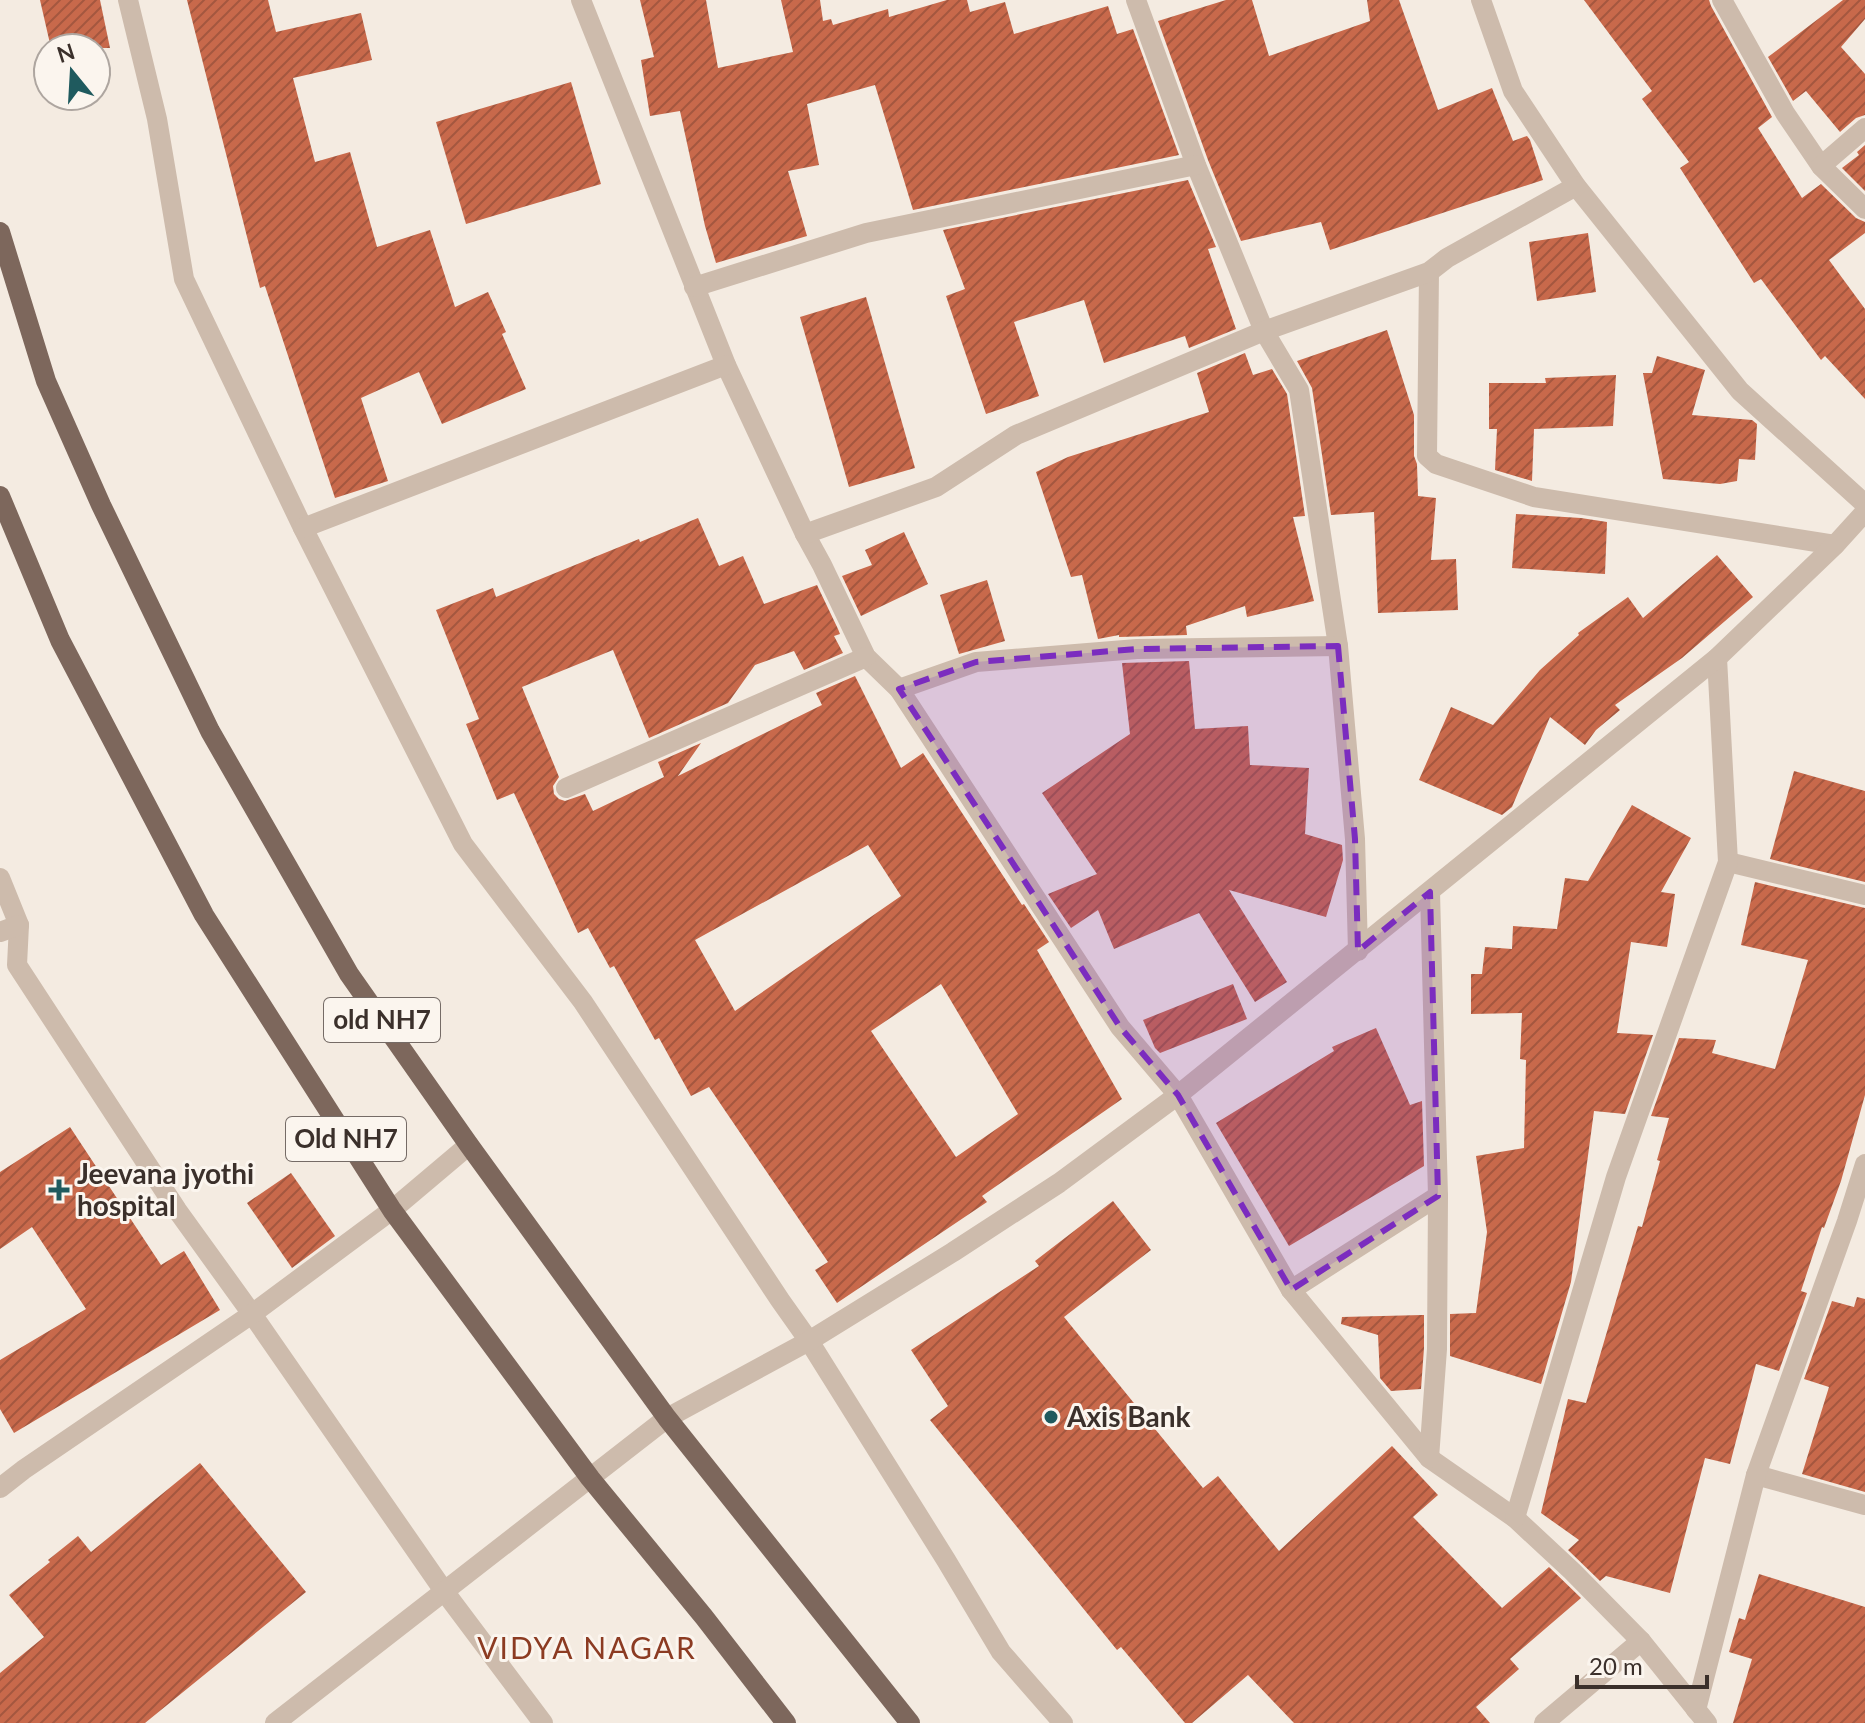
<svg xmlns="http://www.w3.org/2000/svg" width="1865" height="1723" viewBox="0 0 1865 1723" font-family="Lato,sans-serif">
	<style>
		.building { fill: url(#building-hatch); fill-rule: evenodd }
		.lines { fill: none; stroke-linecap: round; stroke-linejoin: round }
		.minor { stroke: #cdbbac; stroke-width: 20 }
		.major { stroke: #7d675c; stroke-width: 20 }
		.marked { fill: #7b2cbf; fill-opacity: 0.2; stroke: #7b2cbf; stroke-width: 6; stroke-dasharray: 16 10; stroke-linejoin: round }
		.poi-dot { fill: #1f5a5e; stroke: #fbf5ee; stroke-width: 3 }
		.labels { text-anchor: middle; stroke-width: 6; stroke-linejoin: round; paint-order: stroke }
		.shield { fill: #fbf5ee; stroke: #756b66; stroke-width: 2 }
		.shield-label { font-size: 26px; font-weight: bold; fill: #3b302b }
		.poi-label { font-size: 28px; font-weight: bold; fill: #3b302b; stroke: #fbf5ee; text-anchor: start }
		.neighbourhood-label { font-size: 30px; letter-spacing: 2px; fill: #8c3b22; stroke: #fbf5ee }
	</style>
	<defs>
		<pattern id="building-hatch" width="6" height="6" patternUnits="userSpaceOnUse" patternTransform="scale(2)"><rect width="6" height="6" fill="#c8694b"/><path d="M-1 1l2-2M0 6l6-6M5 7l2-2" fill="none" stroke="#a4573f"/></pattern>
	</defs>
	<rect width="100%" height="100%" fill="#f4ebe1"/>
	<g class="building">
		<path d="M40,0H100L110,48H51Z"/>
		<path d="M187,0H268L276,32L361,13L372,60L293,78L315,162L350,152L377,247L430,230L455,307L488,292L506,332L502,334L526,389L442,424L419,372L361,398L388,481L335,498L265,286L260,288Z"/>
		<path d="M640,0H706L718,68L793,52L781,0H820L823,21L831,19L833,25L888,9L889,17L947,0H967L970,12L1005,2L1014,34L1108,6L1117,34L1133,29L1179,155L913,210L875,85L807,104L819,165L788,171L807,236L716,263L705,226L680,111L650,116L641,60L654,57Z"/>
		<path d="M1226,0H1252L1269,56L1370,21L1367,0H1399L1438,110L1492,88L1513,141L1527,136L1530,140L1543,180L1330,250L1321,222L1241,241L1208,160L1158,21Z"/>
		<path d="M1584,0H1709L1711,6L1772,117L1758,128L1802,198L1821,184L1856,218L1865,222V233L1829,260L1865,309V399L1825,356L1821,360L1761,279L1754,283L1680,168L1689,162L1642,99L1652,91Z"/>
		<path d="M1843,0H1865V19L1841,47L1865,74V115L1856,118L1840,132L1806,91L1793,101L1768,57Z"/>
		<path d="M571,82L601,184L466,224L436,122Z"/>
		<path d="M1865,145V191L1842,168L1859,155L1857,152Z"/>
		<path d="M1188,180L1216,247L1208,249L1236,329L1189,348L1185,336L1104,363L1084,300L1014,322L1039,396L986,414L946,296L965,289L943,230Z"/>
		<path d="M1588,233L1596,292L1537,301L1529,242Z"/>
		<path d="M866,297L915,468L849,487L800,317Z"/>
		<path d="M1387,330L1414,415V456L1417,464L1418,496L1436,498L1431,560L1456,559L1458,610L1378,613L1374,512L1331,515L1312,388L1297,361Z"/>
		<path d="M1245,353L1253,375L1272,369L1287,394L1305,516L1293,517L1314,601L1247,617L1245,606L1186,626L1187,635L1119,637V635L1098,639L1082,575L1071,577L1036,472L1068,457L1209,412L1197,373Z"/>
		<path d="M1657,356L1705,370L1692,415L1752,420L1757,424L1755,460L1739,459L1737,481L1720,484L1663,479L1643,373H1652Z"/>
		<path d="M1616,375L1613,426L1534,429L1532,481L1495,470L1497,429H1489V383H1546L1545,378Z"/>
		<path d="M1516,514L1581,518L1607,522L1605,574L1512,568Z"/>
		<path d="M698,518L719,566L743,556L764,604L817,585L838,629L840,634L834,636L843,653L804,670L794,651L755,665L728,703L649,738L613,650L522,687L559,777L553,786L554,794L559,799L565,801L585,794L593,811L664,777L658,762L701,743L678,776L822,705L816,693L855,676L901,768L923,753L1022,905L1024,904L1049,942L1037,950L1122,1099L982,1196L987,1202L837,1303L815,1270L828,1262L709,1087L691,1096L659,1038L655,1040L614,966L610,968L588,928L578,933L514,793L497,800L466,724L479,719L436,610L493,588L496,597L639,539L640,542ZM868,845L901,896L735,1011L695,940ZM941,984L1018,1114L956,1157L871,1031Z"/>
		<path d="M904,532L928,584L861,616L842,576L872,565L865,550Z"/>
		<path d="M1717,555L1753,597L1682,658L1615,705L1620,710L1596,730L1585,745L1550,717L1512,807L1502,815L1419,780L1451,707L1493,725L1540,670L1579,635L1578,633L1628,597L1643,618Z"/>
		<path d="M987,580L1005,641L959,654L940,595Z"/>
		<path d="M1189,661L1195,729L1248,726L1250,765L1309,768L1305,834L1342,845L1343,860L1326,917L1229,890L1287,982L1255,1002L1199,913L1114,949L1098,910L1071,928L1048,894L1097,874L1042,793L1130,734L1122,663Z"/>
		<path d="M1794,771L1865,791V882L1770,859Z"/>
		<path d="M1632,805L1691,838L1661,892L1675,894L1667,947L1631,942L1617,1033L1653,1035L1625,1114L1594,1111L1571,1282L1541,1384L1450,1356V1314L1476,1313L1487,1232L1476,1156L1524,1148L1526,1060L1520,1059L1522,1013L1471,1014V974H1482L1485,947L1512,949L1513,926L1557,929L1565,878L1588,881Z"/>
		<path d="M1755,882L1865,908V1095L1841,1181L1824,1228L1822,1227L1801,1291L1807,1293L1779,1371L1756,1364L1730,1464L1705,1458L1670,1593L1606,1576L1600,1581L1568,1550L1579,1540L1541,1513L1568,1399L1586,1403L1638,1226L1642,1227L1660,1161L1657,1160L1669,1118L1651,1116L1679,1038L1716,1040L1712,1053L1775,1069L1808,960L1741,945Z"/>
		<path d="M1233,984L1247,1019L1160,1053L1155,1048L1143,1020Z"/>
		<path d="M1376,1028L1410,1105L1422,1101L1424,1166L1289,1246L1216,1123L1334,1051L1332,1047Z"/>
		<path d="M70,1127L161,1265L184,1251L220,1310L14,1433L0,1409V1360L86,1309L32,1227L0,1249V1172Z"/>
		<path d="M291,1173L335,1236L292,1268L247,1203Z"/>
		<path d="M1113,1201L1151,1250L1064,1317L1203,1488L1218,1476L1279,1551L1392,1446L1438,1495L1413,1517L1502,1608L1549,1567L1581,1598L1510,1659L1519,1669L1476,1707L1490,1723H1294L1248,1675L1192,1723H1185L1121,1647L1117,1650L930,1420L948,1406L911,1350L1039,1266L1035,1261Z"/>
		<path d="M1857,1297L1865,1299V1492L1802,1474L1829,1387L1804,1379L1832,1301L1854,1307Z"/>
		<path d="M1422,1315H1424V1348L1421,1389L1391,1391L1380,1378L1378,1335L1341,1324L1342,1317Z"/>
		<path d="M200,1463L306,1592L145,1723H0V1673L44,1637L9,1595L50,1562L48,1560L78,1536L91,1552Z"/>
		<path d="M1759,1574L1865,1607V1723H1733L1752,1659L1729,1652L1739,1618L1745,1620Z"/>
	</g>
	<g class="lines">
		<g class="minor">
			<path d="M128,0L157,119L184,279L303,528L463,844L583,1002L780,1300L809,1341L946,1560L1001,1652L1063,1723"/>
			<path d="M581,0L726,365L805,534L822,565L866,657L899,689L1120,1027L1178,1095L1291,1290L1429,1458L1515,1518L1572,1571L1641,1641L1707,1723"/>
			<path d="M1136,0L1196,165L1264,331L1299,390L1338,646L1355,839L1358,951"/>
			<path d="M1481,0L1513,91L1576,186L1740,391L1865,504"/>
			<path d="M1722,0L1785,113L1821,166L1865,209"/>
			<path d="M1821,166L1865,128"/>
			<path d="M1429,272L1427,456L1436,464L1534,497L1835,545"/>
			<path d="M694,287L866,233L1196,165"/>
			<path d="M303,528L726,365"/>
			<path d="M805,534L936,487L1016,435L1264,331L1429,272L1447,258L1576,186"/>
			<path d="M899,689L976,662L1137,649L1338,646"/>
			<path d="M566,788L866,657"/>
			<path d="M1728,862L1865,895"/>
			<path d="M0,878L19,925L17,965L177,1210L252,1314L444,1591L543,1723"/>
			<path d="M0,932L19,925"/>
			<path d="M1291,1290L1438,1196"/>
			<path d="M1429,1458L1437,1349L1438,1196L1430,892"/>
			<path d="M1756,1475L1865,1505"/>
			<path d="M0,1488L23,1470L252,1314L392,1210L469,1145"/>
			<path d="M1515,1518L1616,1177L1728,862L1717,658"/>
			<path d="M1696,1710L1756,1475L1847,1221L1865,1164"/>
			<path d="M275,1723L667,1418L809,1341L953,1252L1059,1183L1178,1095L1717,658L1835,545L1865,512"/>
			<path d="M1544,1723L1641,1641"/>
		</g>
		<g class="major">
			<path d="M0,232L46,381L101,505L210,731L349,974L469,1145L667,1418L910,1723"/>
			<path d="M0,496L60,640L204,915L392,1210L590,1478L704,1617L786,1723"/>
		</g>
	</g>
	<path class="marked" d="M1338,646L1355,839L1358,951L1430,892L1438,1196L1291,1290L1178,1095L1120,1027L899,689L976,662L1137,649Z"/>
	<g class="poi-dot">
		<path d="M55 1178h8v8h8v8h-8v8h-8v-8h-8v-8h8z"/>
		<circle cx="1051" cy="1417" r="8"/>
	</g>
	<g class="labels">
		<g class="shield">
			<rect x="324" y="998" width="116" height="44" rx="6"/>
			<rect x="286" y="1117" width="120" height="44" rx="6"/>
		</g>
		<g class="shield-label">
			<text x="382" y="1029">old NH7</text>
			<text x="346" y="1148">Old NH7</text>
		</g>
		<g class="poi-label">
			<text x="77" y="1184">Jeevana jyothi<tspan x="77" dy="32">hospital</tspan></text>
			<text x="1067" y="1427">Axis Bank</text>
		</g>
		<g class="neighbourhood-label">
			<text x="587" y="1659">VIDYA NAGAR</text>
		</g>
	</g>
	<g transform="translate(72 72) rotate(342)"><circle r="38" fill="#fbf5ee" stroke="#aea6a0" stroke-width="2"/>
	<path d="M0-6L14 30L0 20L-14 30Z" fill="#1f5a5e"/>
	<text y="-12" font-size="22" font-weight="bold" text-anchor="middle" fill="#3b302b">N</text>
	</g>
	<path d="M1577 1675v12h130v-12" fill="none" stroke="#3b302b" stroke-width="4"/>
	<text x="1589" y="1675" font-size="24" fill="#3b302b" stroke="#fbf5ee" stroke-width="6" paint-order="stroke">20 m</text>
</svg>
